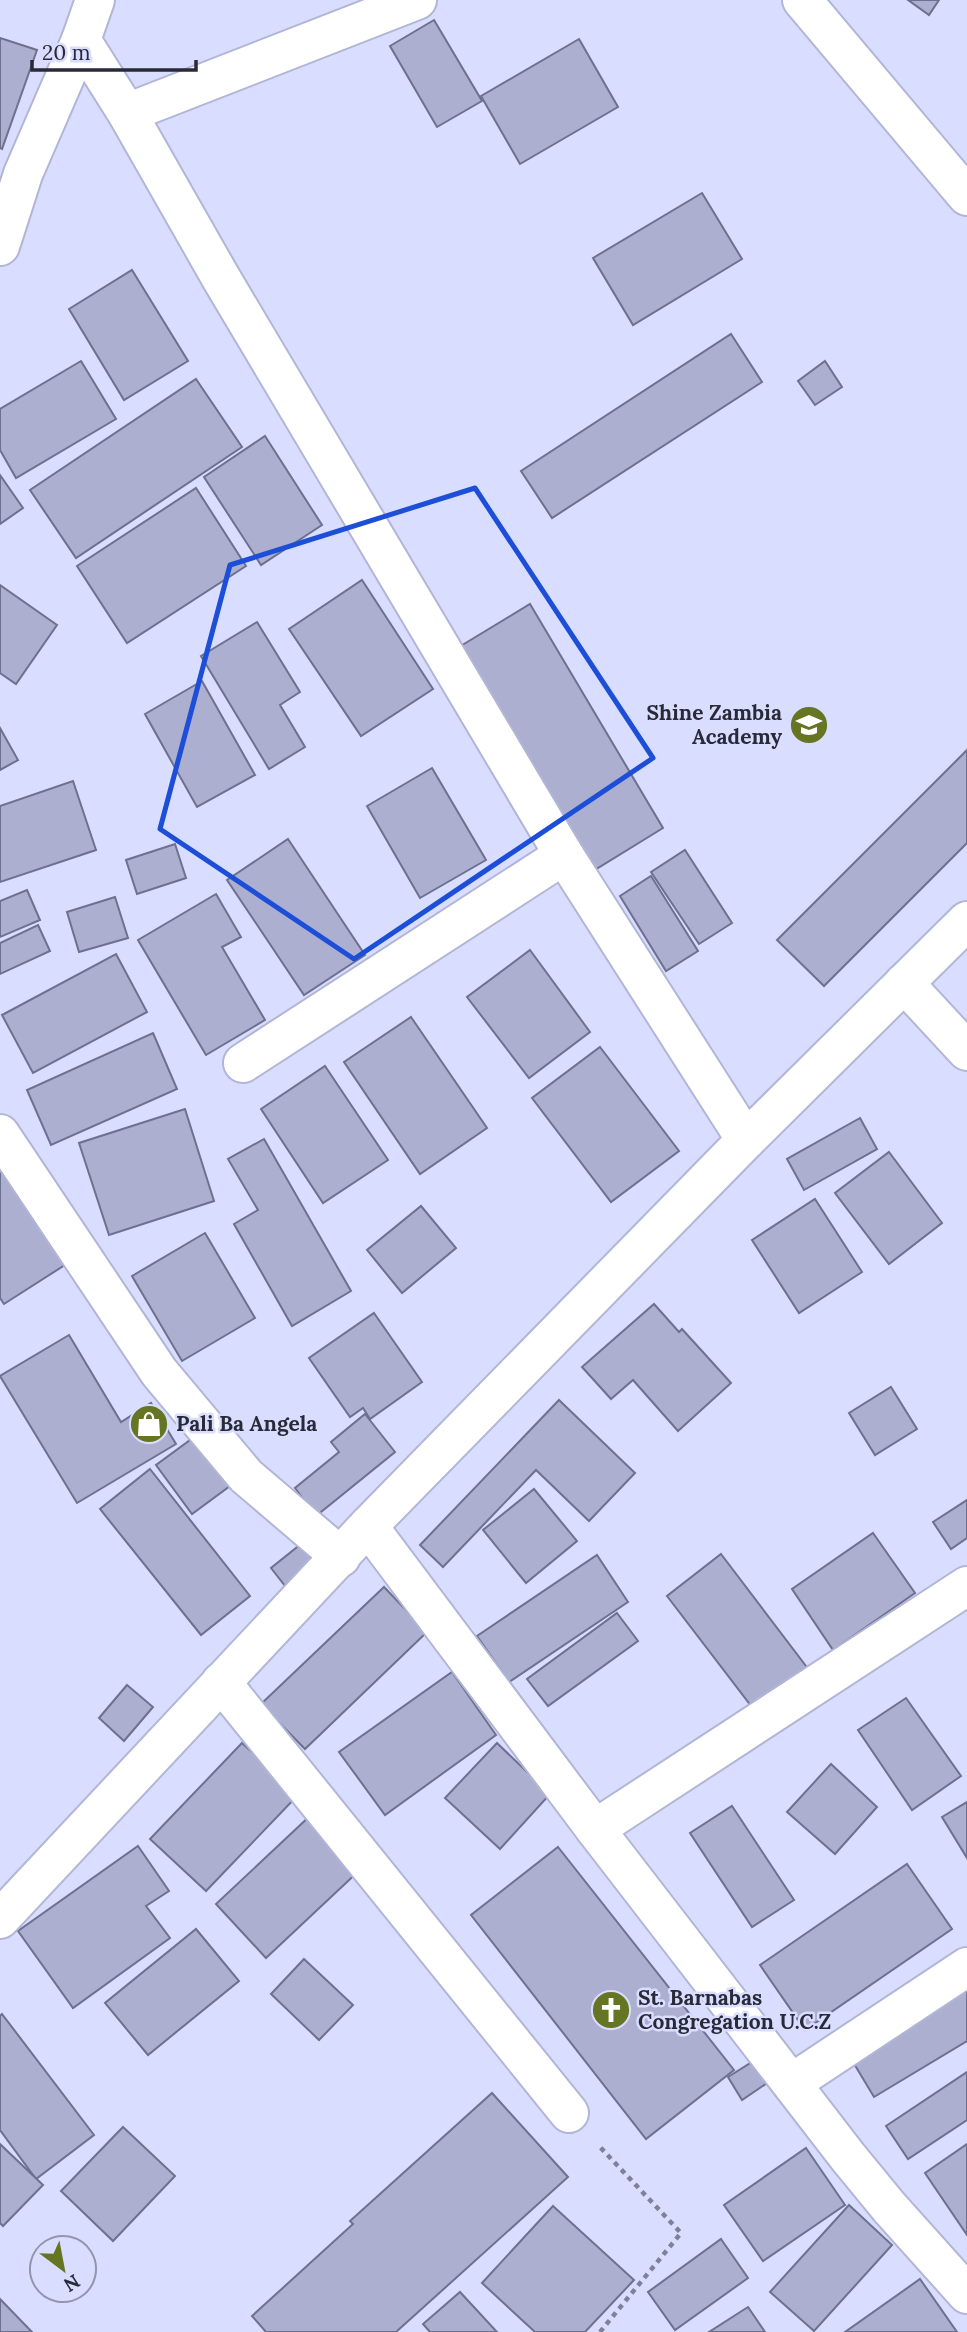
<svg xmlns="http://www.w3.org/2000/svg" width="967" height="2332" viewBox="0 0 967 2332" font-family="Lora,serif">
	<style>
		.building { fill: #acafd0; stroke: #6d718f; stroke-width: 2 }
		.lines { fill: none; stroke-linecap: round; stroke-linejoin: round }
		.street-casing { stroke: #b2b6d6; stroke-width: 42 }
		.path { stroke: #7e8198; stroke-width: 4.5; stroke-dasharray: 5 5; stroke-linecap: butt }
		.street { stroke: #fff; stroke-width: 38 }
		.marked { fill: none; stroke: #1d4ed8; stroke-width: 5; stroke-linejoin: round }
		.labels { text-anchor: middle; stroke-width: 5; stroke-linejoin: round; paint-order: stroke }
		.poi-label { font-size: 21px; font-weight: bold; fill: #292a37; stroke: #d9ddff; text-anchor: start }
	</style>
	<rect width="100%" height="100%" fill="#d9ddff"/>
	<g class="building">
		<path d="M908,0H939L929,15Z"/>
		<path d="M434,20L482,101L437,127L390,46Z"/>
		<path d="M0,38L37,50L2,149L0,148Z"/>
		<path d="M579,39L618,107L520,164L481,96Z"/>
		<path d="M702,193L742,259L633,325L593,258Z"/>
		<path d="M132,270L188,361L124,400L69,309Z"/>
		<path d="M731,334L762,382L552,518L521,471Z"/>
		<path d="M81,361L116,419L16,478L0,450V409Z"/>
		<path d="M825,361L842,387L815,405L798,381Z"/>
		<path d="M196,379L242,447L76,558L30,490Z"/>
		<path d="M265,436L322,525L261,565L204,477Z"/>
		<path d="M0,475L23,508L0,524Z"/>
		<path d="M196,488L246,566L127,643L77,566Z"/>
		<path d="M362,580L433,689L361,736L289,629Z"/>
		<path d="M0,585L57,625L16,684L0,673Z"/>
		<path d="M530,604L663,828L593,871L459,647Z"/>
		<path d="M257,622L300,692L280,705L305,747L269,769L201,656Z"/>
		<path d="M202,681L255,775L197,807L145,714Z"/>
		<path d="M0,728L18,760L0,770Z"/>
		<path d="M967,750V843L824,986L777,940Z"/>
		<path d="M432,768L486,860L420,898L367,806Z"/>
		<path d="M73,781L96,850L0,882V806Z"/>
		<path d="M288,839L365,955L304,995L227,880Z"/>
		<path d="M175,844L186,878L137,894L126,860Z"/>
		<path d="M685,850L732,923L699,944L651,872Z"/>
		<path d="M651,876L698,951L666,971L620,896Z"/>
		<path d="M27,890L40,920L0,937V901Z"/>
		<path d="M216,894L241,937L222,947L265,1020L206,1055L138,940Z"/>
		<path d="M115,897L128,938L79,952L67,912Z"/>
		<path d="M38,925L50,951L0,974V943Z"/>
		<path d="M530,950L590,1032L529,1078L467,997Z"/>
		<path d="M116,954L147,1012L33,1073L2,1015Z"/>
		<path d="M411,1017L487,1128L420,1174L344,1062Z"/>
		<path d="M153,1033L177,1089L51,1145L27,1090Z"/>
		<path d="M600,1047L679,1151L611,1202L532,1098Z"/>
		<path d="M325,1066L388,1160L323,1203L261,1109Z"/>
		<path d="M185,1109L214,1201L109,1235L79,1143Z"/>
		<path d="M860,1118L877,1149L804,1190L787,1159Z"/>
		<path d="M264,1139L351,1291L292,1326L234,1224L258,1210L228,1159Z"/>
		<path d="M889,1152L942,1223L889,1264L835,1193Z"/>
		<path d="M0,1159L68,1263L4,1304L0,1298Z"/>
		<path d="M815,1199L862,1272L799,1313L752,1240Z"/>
		<path d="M421,1206L456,1248L402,1293L367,1250Z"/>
		<path d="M205,1233L255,1318L182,1361L132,1276Z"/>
		<path d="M654,1304L679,1332L682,1329L731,1383L678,1431L633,1380L611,1399L582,1367Z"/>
		<path d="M374,1313L422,1382L370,1419L363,1408L350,1417L309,1358Z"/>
		<path d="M69,1335L121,1422L151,1403L176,1444L77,1503L0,1376Z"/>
		<path d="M891,1387L917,1429L875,1455L849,1413Z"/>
		<path d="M559,1400L635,1473L589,1521L536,1470L443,1567L420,1545Z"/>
		<path d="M365,1414L395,1452L316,1516L295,1488L339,1452L331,1442Z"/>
		<path d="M197,1435L234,1483L192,1514L156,1465Z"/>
		<path d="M150,1469L250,1596L201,1635L100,1509Z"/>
		<path d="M534,1489L577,1541L526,1583L483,1530Z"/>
		<path d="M967,1500V1538L951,1549L933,1522Z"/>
		<path d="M873,1533L915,1593L833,1650L792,1589Z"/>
		<path d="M301,1544L322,1573L293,1596L271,1568Z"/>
		<path d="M721,1554L809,1670L755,1711L667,1596Z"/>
		<path d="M597,1555L628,1602L509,1682L477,1636Z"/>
		<path d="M384,1587L427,1632L305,1749L261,1704Z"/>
		<path d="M617,1613L638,1641L548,1706L527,1679Z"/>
		<path d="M452,1672L496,1735L385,1815L339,1752Z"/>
		<path d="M127,1685L153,1707L124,1741L99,1718Z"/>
		<path d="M906,1698L961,1776L912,1810L858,1730Z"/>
		<path d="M242,1743L298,1795L206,1891L150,1839Z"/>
		<path d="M497,1743L550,1794L500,1849L445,1798Z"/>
		<path d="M831,1764L877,1807L835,1854L787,1812Z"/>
		<path d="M967,1802V1858L942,1817Z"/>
		<path d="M732,1806L794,1900L752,1927L690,1833Z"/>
		<path d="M312,1814L363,1867L266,1958L216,1904Z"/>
		<path d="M138,1846L169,1891L146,1906L170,1938L73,2008L18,1931Z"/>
		<path d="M558,1847L734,2070L646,2139L471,1915Z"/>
		<path d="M907,1864L952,1929L805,2030L760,1965Z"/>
		<path d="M196,1929L239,1981L148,2055L105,2003Z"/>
		<path d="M304,1959L353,2005L319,2040L271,1994Z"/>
		<path d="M967,1987V2041L874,2097L850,2057Z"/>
		<path d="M2,2014L94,2135L36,2179L0,2130V2016Z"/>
		<path d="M760,2057L773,2079L742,2100L728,2077Z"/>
		<path d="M967,2072V2120L908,2159L886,2126Z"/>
		<path d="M492,2093L568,2177L396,2332H266L252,2316L353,2224L350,2221Z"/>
		<path d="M123,2127L175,2176L113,2241L61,2191Z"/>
		<path d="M0,2144L43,2185L3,2226L0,2223Z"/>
		<path d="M967,2144V2235L925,2173Z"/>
		<path d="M806,2148L845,2205L763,2261L724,2205Z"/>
		<path d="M849,2205L892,2245L814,2331L770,2292Z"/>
		<path d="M553,2206L634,2280L585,2332H535L482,2283Z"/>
		<path d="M721,2239L748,2278L675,2330L648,2292Z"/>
		<path d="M920,2279L957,2332H845Z"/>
		<path d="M460,2292L497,2332H430L423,2324Z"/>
		<path d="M0,2299L32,2332H0Z"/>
		<path d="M748,2307L765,2332H709Z"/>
	</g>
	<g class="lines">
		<g class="street-casing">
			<g id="street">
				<path d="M802,0L967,196"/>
				<path d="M81,40L127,113L221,278L564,855L746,1140"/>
				<path d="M127,113L417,0"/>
				<path d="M0,246L23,174L81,40L95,0"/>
				<path d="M904,983L967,1051"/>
				<path d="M243,1063L564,855"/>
				<path d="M0,1134L159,1372L246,1476L341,1557"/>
				<path d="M368,1526L595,1829L848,2157L889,2207L967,2294"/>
				<path d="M221,1682L569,2113"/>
				<path d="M595,1829L967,1586"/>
				<path d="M0,1919L368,1526L746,1140L967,921"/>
				<path d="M792,2083L967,1967"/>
			</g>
		</g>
		<path class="path" d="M600,2332L681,2233L600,2147"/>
		<use href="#street" class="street"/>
	</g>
	<path class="marked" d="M475,488L653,758L354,959L160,829L230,565Z"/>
	<defs>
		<g id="school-disc" transform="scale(2.0125)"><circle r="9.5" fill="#667522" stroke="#d9ddff"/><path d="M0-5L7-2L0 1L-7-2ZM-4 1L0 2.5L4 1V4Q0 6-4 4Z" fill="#fff"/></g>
		<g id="shop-disc" transform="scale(2.0125)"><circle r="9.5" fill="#667522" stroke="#d9ddff"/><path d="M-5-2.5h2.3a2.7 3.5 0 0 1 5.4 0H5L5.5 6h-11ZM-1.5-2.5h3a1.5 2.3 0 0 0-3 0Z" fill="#fff"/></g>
		<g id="church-disc" transform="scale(2.0125)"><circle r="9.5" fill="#667522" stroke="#d9ddff"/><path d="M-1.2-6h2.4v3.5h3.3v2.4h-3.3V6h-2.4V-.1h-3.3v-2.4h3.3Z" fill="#fff"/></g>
	</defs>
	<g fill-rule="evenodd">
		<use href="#school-disc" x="809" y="725"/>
		<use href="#shop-disc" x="149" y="1424"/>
		<use href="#church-disc" x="611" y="2010"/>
	</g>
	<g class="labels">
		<g class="poi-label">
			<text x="782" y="720" text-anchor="end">Shine Zambia<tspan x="782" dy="24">Academy</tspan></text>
			<text x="176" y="1431">Pali Ba Angela</text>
			<text x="638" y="2005">St. Barnabas<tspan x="638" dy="24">Congregation U.C.Z</tspan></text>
		</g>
	</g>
	<g transform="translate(63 2269) rotate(148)"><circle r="33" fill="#d9ddff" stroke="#9395af" stroke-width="2"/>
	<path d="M0-5L12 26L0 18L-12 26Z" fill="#667522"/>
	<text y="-10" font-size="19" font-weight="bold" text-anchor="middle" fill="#292a37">N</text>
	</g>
	<path d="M32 60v10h164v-10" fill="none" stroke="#292a37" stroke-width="3.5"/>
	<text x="42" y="60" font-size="21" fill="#292a37" stroke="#d9ddff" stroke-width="5" paint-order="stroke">20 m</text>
</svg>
